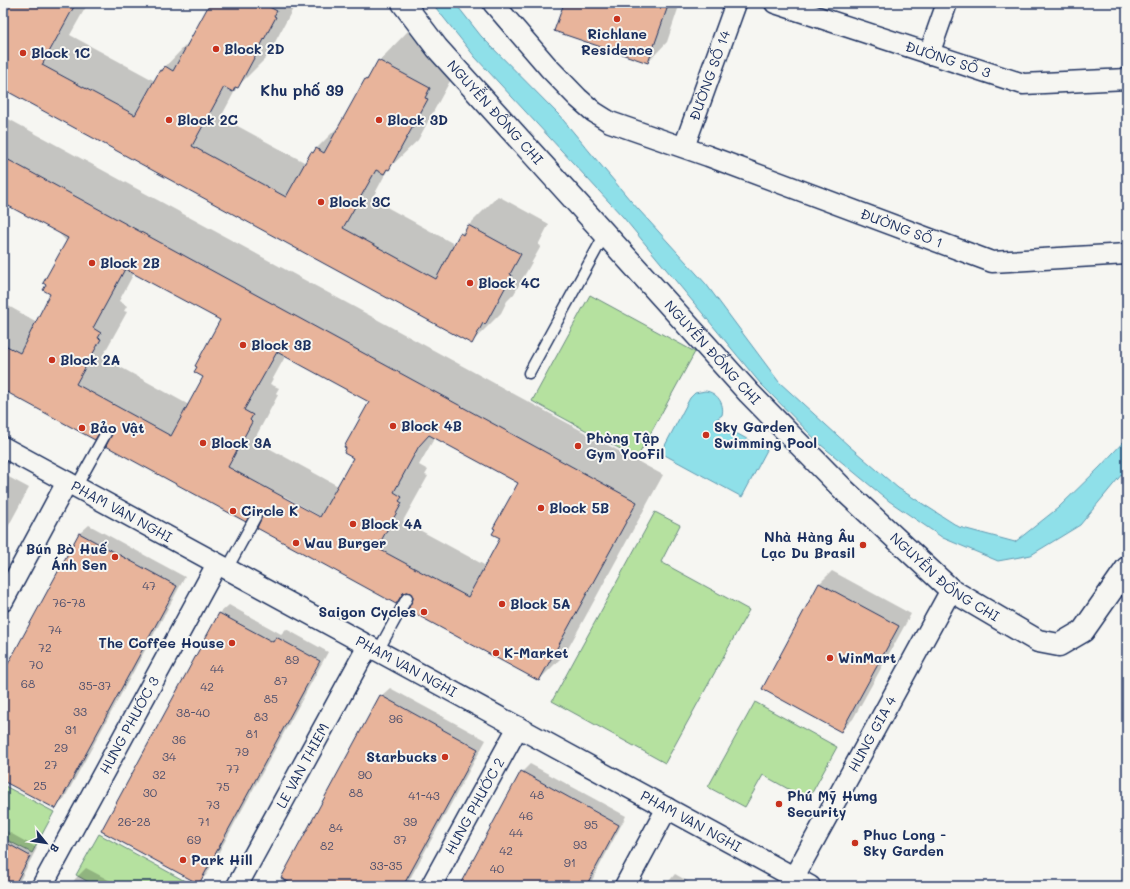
<svg xmlns="http://www.w3.org/2000/svg" width="1130" height="889" viewBox="0 0 1130 889" font-family="Mali,sans-serif">
	<style>
		.green { fill: #b5e19f; stroke: #68887e }
		.water { fill: #8fe0e9; stroke: #6199b1 }
		.shadow { fill: #0003; fill-rule: evenodd }
		.building { fill: #e8b49b; stroke: #1b2f5e; fill-rule: evenodd }
		.lines { fill: none; stroke-linecap: round; stroke-linejoin: round }
		.service-casing { stroke: #1b2f5e; stroke-width: 13 }
		.minor-casing { stroke: #1b2f5e; stroke-width: 23 }
		.tertiary-casing { stroke: #1b2f5e; stroke-width: 25 }
		.service { stroke: #f6f6f2; stroke-width: 10 }
		.minor { stroke: #f6f6f2; stroke-width: 20 }
		.tertiary { stroke: #f6f6f2; stroke-width: 22 }
		.poi-dot { fill: #c8321e; stroke: #f6f6f2; stroke-width: 1.5 }
		.labels { text-anchor: middle; stroke-width: 4; stroke-linejoin: round; paint-order: stroke }
		.number-label { font-size: 12px; fill: #4e506d }
		.poi-label { font-size: 14px; font-weight: bold; fill: #1b2f5e; stroke: #f6f6f2; text-anchor: start }
		.street-label { font-size: 14px; fill: #1b2f5e; stroke: #f6f6f2 }
		.neighbourhood-label { font-size: 15px; font-weight: bold; fill: #1b2f5e; stroke: #f6f6f2 }
	</style>
	<rect width="100%" height="100%" fill="#f6f6f2"/>
	<filter id="ink" filterUnits="userSpaceOnUse"><feTurbulence type="fractalNoise" baseFrequency=".025" numOctaves="2"/><feDisplacementMap in="SourceGraphic" scale="8" xChannelSelector="R" yChannelSelector="G"/><feConvolveMatrix kernelMatrix="1 2 1 2 8 2 1 2 1" color-interpolation-filters="sRGB"/></filter>
	<g filter="url(#ink)">
		<g class="green">
			<path d="M590,295L695,352L637,458L532,401Z"/>
			<path d="M655,512L680,525L661,562L749,610L665,763L552,701Z"/>
			<path d="M755,702L837,747L808,800L763,775L745,807L708,787Z"/>
			<path d="M3,785L54,812L32,853L3,838Z"/>
			<path d="M99,834L194,886H96L76,875Z"/>
		</g>
		<g class="water">
			<path d="M432,3H455L481,36L559,115L630,200L706,284L779,382L849,446L898,488L959,527L1015,542L1058,508L1100,467L1127,438V468L1080,525L1031,555L998,561L943,538L889,501L821,445L760,383L623,217L475,57Z"/>
			<path d="M705,391C717,392 725,404 722,415L714,421L767,450L742,497L661,453L690,398L695,393Z"/>
		</g>
		<g class="shadow">
			<path d="M3,3H89L87,5L70,35L155,81L161,71L190,41L211,3H296L267,57L237,87L221,117L306,163L312,153L341,124L365,80L372,74L379,61L408,31L459,59L456,70L418,140L388,169L372,199L456,245L461,234L469,225L498,196L549,224L538,245L541,246L514,294L507,301L501,313L471,343L3,88Z"/>
			<path d="M565,3H680L667,42L648,62Z"/>
			<path d="M3,116L663,475L565,654L539,680L415,598L408,591L396,603L264,516L260,510L257,509L245,520L114,433L112,429L109,426H107L95,439L3,389V303L37,322L52,293L67,242L56,230L3,202ZM134,273L221,320L205,376L189,405L102,357L127,312L124,311L127,306L119,301ZM286,355L370,401L354,458L338,486L254,440L278,395L276,393L279,388L270,384ZM435,437L519,482L501,538L486,566L403,521L428,476L425,475L428,470L419,465ZM284,496L325,519L324,520L284,499Z"/>
			<path d="M3,474L29,488L3,536Z"/>
			<path d="M89,525L185,577L64,799L56,808L3,779V675L80,533Z"/>
			<path d="M832,571L911,614L853,719L841,731L763,689L820,583Z"/>
			<path d="M229,605L281,634L286,629L328,652L207,874L198,883L102,831L220,613Z"/>
			<path d="M390,688L486,740L406,886H278L381,696Z"/>
			<path d="M530,764L626,816L589,886H460L522,772Z"/>
			<path d="M3,829L37,848L17,886H3Z"/>
			<path d="M86,868L120,886H71L75,879Z"/>
			<path d="M675,874L696,886H665Z"/>
			<path d="M742,880L752,886H736Z"/>
		</g>
		<g class="building">
			<path d="M3,3H76L42,65L135,115L160,70L162,71L165,66L173,71L210,3H262L277,11L274,16L276,17L238,88L235,87L233,92L224,87L192,146L286,197L311,152L313,153L316,148L324,153L365,79L367,80L378,60L430,88L425,98L428,99L389,170L387,169L384,174L376,170L343,228L436,279L460,233L463,235L468,225L521,254L510,274L512,275L485,325L483,323L472,344L3,89Z"/>
			<path d="M564,3H669L648,63L554,31Z"/>
			<path d="M3,157L637,502L539,681L408,610L413,598L410,593L407,592L403,593L396,604L257,528L262,516L259,511L256,510L252,511L246,522L106,446L112,433L111,429L109,427L102,428L95,440L3,390V344L20,353L50,294L43,290L46,285L43,283L68,238L3,203ZM125,269L220,320L195,366L197,367L194,372L203,377L171,436L76,384L101,339L98,338L101,333L93,328ZM277,352L369,402L344,447L346,448L344,453L353,458L320,517L228,467L252,422L250,420L253,415L244,410ZM429,435L518,483L493,528L495,529L492,534L500,538L468,597L377,548L402,503L399,501L402,497L394,492L419,446Z"/>
			<path d="M79,533L177,586L56,809L3,781V673Z"/>
			<path d="M819,583L899,626L841,732L762,689Z"/>
			<path d="M219,613L273,642L276,637L320,661L199,884L101,831Z"/>
			<path d="M380,695L478,749L403,886H296L281,878Z"/>
			<path d="M521,771L619,825L586,886H459Z"/>
			<path d="M3,841L30,856L14,886H3Z"/>
		</g>
		<g class="lines">
			<g class="service-casing">
				<g id="service">
					<path d="M529,373L605,234"/>
					<path d="M76,487L106,433"/>
					<path d="M227,569L256,516"/>
					<path d="M378,651L407,598"/>
				</g>
			</g>
			<g class="minor-casing">
				<g id="minor">
					<path id="s1" d="M493,3L549,68L578,98L594,112L610,122L708,156L992,262L1127,254"/>
					<path id="s2" d="M775,3L1023,84L1127,79"/>
					<path d="M929,54L947,3"/>
					<path id="s3" d="M684,147L736,3"/>
					<path id="s4" d="M3,447L810,886"/>
					<path d="M3,601L67,482"/>
					<path id="s5" d="M794,877L951,590"/>
					<path id="s6" d="M42,886L217,564"/>
					<path id="s7" d="M237,886L368,646"/>
					<path id="s8" d="M431,886L518,727"/>
					<path d="M625,886L667,808"/>
				</g>
			</g>
			<g class="tertiary-casing">
				<g id="tertiary">
					<path id="s9" d="M403,3L437,48L749,393L845,491L951,590L1038,641L1059,645L1083,631L1127,568"/>
				</g>
			</g>
			<use href="#service" class="service"/>
			<use href="#minor" class="minor"/>
			<use href="#tertiary" class="tertiary"/>
		</g>
	</g>
	<g class="poi-dot">
		<circle cx="617" cy="19" r="4"/>
		<circle cx="216" cy="49" r="4"/>
		<circle cx="23" cy="53" r="4"/>
		<circle cx="169" cy="120" r="4"/>
		<circle cx="379" cy="120" r="4"/>
		<circle cx="321" cy="202" r="4"/>
		<circle cx="92" cy="263" r="4"/>
		<circle cx="470" cy="283" r="4"/>
		<circle cx="243" cy="345" r="4"/>
		<circle cx="52" cy="360" r="4"/>
		<circle cx="393" cy="426" r="4"/>
		<circle cx="82" cy="428" r="4"/>
		<circle cx="706" cy="435" r="4"/>
		<circle cx="203" cy="443" r="4"/>
		<circle cx="578" cy="446" r="4"/>
		<circle cx="541" cy="508" r="4"/>
		<circle cx="233" cy="511" r="4"/>
		<circle cx="353" cy="524" r="4"/>
		<circle cx="296" cy="543" r="4"/>
		<circle cx="863" cy="545" r="4"/>
		<circle cx="115" cy="557" r="4"/>
		<circle cx="502" cy="604" r="4"/>
		<circle cx="424" cy="612" r="4"/>
		<circle cx="232" cy="643" r="4"/>
		<circle cx="496" cy="653" r="4"/>
		<circle cx="830" cy="658" r="4"/>
		<circle cx="445" cy="757" r="4"/>
		<circle cx="779" cy="804" r="4"/>
		<circle cx="855" cy="843" r="4"/>
		<circle cx="183" cy="860" r="4"/>
	</g>
	<g class="labels">
		<g class="number-label">
			<text x="149" y="590">47</text>
			<text x="69" y="607">76-78</text>
			<text x="55" y="634">74</text>
			<text x="45" y="652">72</text>
			<text x="292" y="664">89</text>
			<text x="36" y="669">70</text>
			<text x="217" y="673">44</text>
			<text x="281" y="685">87</text>
			<text x="28" y="688">68</text>
			<text x="95" y="690">35-37</text>
			<text x="207" y="691">42</text>
			<text x="271" y="703">85</text>
			<text x="80" y="716">33</text>
			<text x="193" y="717">38-40</text>
			<text x="261" y="721">83</text>
			<text x="396" y="723">96</text>
			<text x="71" y="734">31</text>
			<text x="252" y="738">81</text>
			<text x="179" y="744">36</text>
			<text x="61" y="752">29</text>
			<text x="242" y="756">79</text>
			<text x="169" y="761">34</text>
			<text x="51" y="769">27</text>
			<text x="233" y="773">77</text>
			<text x="159" y="779">32</text>
			<text x="365" y="779">90</text>
			<text x="40" y="790">25</text>
			<text x="223" y="791">75</text>
			<text x="150" y="797">30</text>
			<text x="356" y="797">88</text>
			<text x="537" y="799">48</text>
			<text x="424" y="800">41-43</text>
			<text x="213" y="809">73</text>
			<text x="526" y="820">46</text>
			<text x="134" y="826">26-28</text>
			<text x="204" y="826">71</text>
			<text x="410" y="826">39</text>
			<text x="591" y="829">95</text>
			<text x="336" y="832">84</text>
			<text x="516" y="837">44</text>
			<text x="194" y="844">69</text>
			<text x="400" y="844">37</text>
			<text x="580" y="849">93</text>
			<text x="327" y="850">82</text>
			<text x="506" y="855">42</text>
			<text x="570" y="867">91</text>
			<text x="386" y="870">33-35</text>
			<text x="497" y="873">40</text>
		</g>
		<g class="poi-label">
			<text x="617" y="39" text-anchor="middle">Richlane<tspan x="617" dy="16">Residence</tspan></text>
			<text x="224" y="54">Block 2D</text>
			<text x="31" y="58">Block 1C</text>
			<text x="177" y="125">Block 2C</text>
			<text x="387" y="125">Block 3D</text>
			<text x="329" y="207">Block 3C</text>
			<text x="100" y="268">Block 2B</text>
			<text x="478" y="288">Block 4C</text>
			<text x="251" y="350">Block 3B</text>
			<text x="60" y="365">Block 2A</text>
			<text x="401" y="431">Block 4B</text>
			<text x="714" y="432">Sky Garden<tspan x="714" dy="16">Swimming Pool</tspan></text>
			<text x="90" y="433">Bảo Vật</text>
			<text x="586" y="443">Phòng Tập<tspan x="586" dy="16">Gym YooFil</tspan></text>
			<text x="211" y="448">Block 3A</text>
			<text x="549" y="513">Block 5B</text>
			<text x="241" y="516">Circle K</text>
			<text x="361" y="529">Block 4A</text>
			<text x="855" y="542" text-anchor="end">Nhà Hàng Âu<tspan x="855" dy="16">Lạc Du Brasil</tspan></text>
			<text x="304" y="548">Wau Burger</text>
			<text x="107" y="554" text-anchor="end">Bún Bò Huế<tspan x="107" dy="16">Ánh Sen</tspan></text>
			<text x="510" y="609">Block 5A</text>
			<text x="416" y="617" text-anchor="end">Saigon Cycles</text>
			<text x="224" y="648" text-anchor="end">The Coffee House</text>
			<text x="504" y="658">K-Market</text>
			<text x="838" y="663">WinMart</text>
			<text x="437" y="762" text-anchor="end">Starbucks</text>
			<text x="787" y="801">Phú Mỹ Hưng<tspan x="787" dy="16">Security</tspan></text>
			<text x="863" y="840">Phuc Long -<tspan x="863" dy="16">Sky Garden</tspan></text>
			<text x="191" y="865">Park Hill</text>
		</g>
		<g class="street-label">
			<text dy="5" stroke="none"><textPath href="#s2" startOffset="182">ĐƯỜNG SỐ 3</textPath></text>
			<text dy="5" stroke="none"><textPath href="#s3" startOffset="76">ĐƯỜNG SỐ 14</textPath></text>
			<text dy="5" stroke="none"><textPath href="#s9" startOffset="143">NGUYỄN ĐỔNG CHI</textPath></text>
			<text dy="5" stroke="none"><textPath href="#s1" startOffset="478">ĐƯỜNG SỐ 1</textPath></text>
			<text dy="5" stroke="none"><textPath href="#s9" startOffset="467">NGUYỄN ĐỔNG CHI</textPath></text>
			<text dy="5" stroke="none"><textPath href="#s4" startOffset="135">PHAM VAN NGHI</textPath></text>
			<text dy="5" stroke="none"><textPath href="#s9" startOffset="791">NGUYỄN ĐỔNG CHI</textPath></text>
			<text dy="5" stroke="none"><textPath href="#s4" startOffset="459">PHAM VAN NGHI</textPath></text>
			<text dy="5" stroke="none"><textPath href="#s6" startOffset="183">HƯNG PHƯỚC 3</textPath></text>
			<text dy="5" stroke="none"><textPath href="#s5" startOffset="163">HƯNG GIA 4</textPath></text>
			<text dy="5" stroke="none"><textPath href="#s7" startOffset="137">LE VAN THIEM</textPath></text>
			<text dy="5" stroke="none"><textPath href="#s8" startOffset="91">HƯNG PHƯỚC 2</textPath></text>
			<text dy="5" stroke="none"><textPath href="#s4" startOffset="783">PHAM VAN NGHI</textPath></text>
		</g>
		<g class="neighbourhood-label">
			<text x="302" y="96">Khu phố 39</text>
		</g>
	</g>
	<rect width="1130" height="889" fill="none" stroke="#f6f6f2" stroke-width="16"/>
	<rect x="8" y="8" width="1114" height="873" fill="none" stroke="#1b2f5e" stroke-width="1.5" filter="url(#ink)"/>
	<g transform="translate(46 843) rotate(120)" stroke="#f6f6f2" stroke-width="3" paint-order="stroke">
	<path d="M0-3L7 15L0 10L-7 15Z" fill="#1b2f5e"/>
	<text y="-6" font-size="11" font-weight="bold" text-anchor="middle" fill="#1b2f5e">B</text>
	</g>
</svg>
